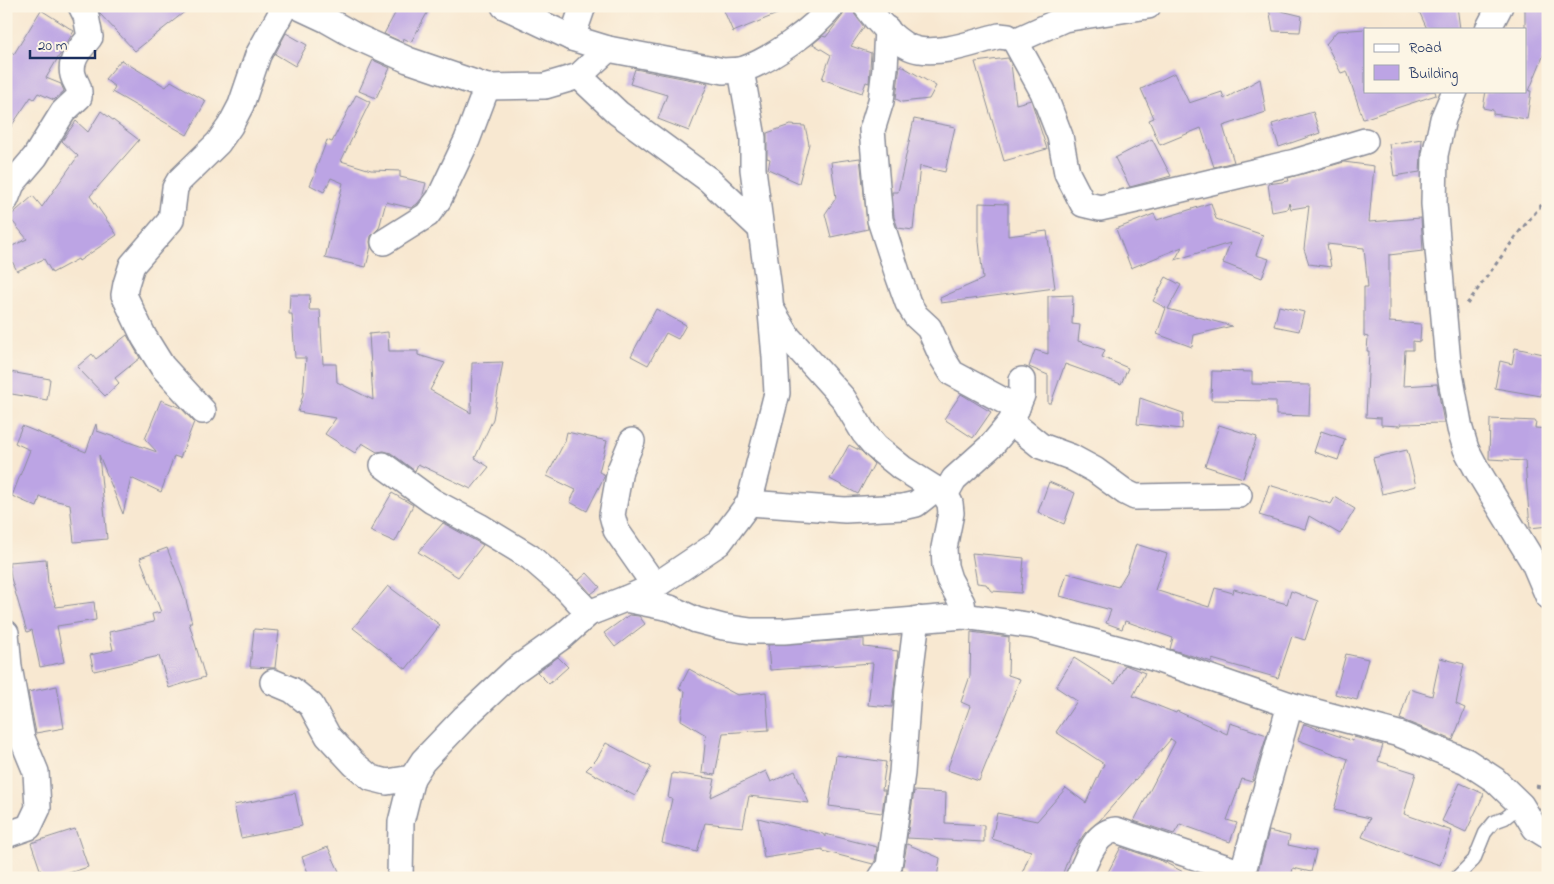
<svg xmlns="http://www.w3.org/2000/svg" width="1554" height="884" viewBox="0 0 1554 884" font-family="'Indie Flower',sans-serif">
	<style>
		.building { fill: #bca4e4 }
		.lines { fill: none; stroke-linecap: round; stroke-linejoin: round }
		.service-casing { stroke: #8a8c98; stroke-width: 15 }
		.minor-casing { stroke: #8a8c98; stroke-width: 28 }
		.path { stroke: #8a8c98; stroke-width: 3; stroke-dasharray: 4 4; stroke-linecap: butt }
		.service { stroke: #fff; stroke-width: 12 }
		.minor { stroke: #fff; stroke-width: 25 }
	</style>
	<rect width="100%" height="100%" fill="#fcf5e5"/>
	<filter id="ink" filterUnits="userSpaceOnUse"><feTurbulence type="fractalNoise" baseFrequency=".02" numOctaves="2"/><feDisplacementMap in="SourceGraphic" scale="10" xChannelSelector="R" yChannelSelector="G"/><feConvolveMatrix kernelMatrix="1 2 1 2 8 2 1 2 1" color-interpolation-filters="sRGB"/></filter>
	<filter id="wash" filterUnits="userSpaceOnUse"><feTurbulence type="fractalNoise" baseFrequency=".0096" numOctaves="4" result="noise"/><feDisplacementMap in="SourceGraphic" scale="20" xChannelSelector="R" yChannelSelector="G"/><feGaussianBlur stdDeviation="1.12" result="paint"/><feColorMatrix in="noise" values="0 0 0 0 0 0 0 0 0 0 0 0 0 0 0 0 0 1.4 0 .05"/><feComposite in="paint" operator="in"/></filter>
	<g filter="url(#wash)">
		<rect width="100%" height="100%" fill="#f8e8d1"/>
		<g id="blocks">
			<g class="building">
				<path d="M97,6H192L135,51L100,14Z"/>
				<path d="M399,6H431L411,42L403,38L402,42L384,34Z"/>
				<path d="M722,6H794V7L733,32Z"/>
				<path d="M847,6H852L855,15L864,27L851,46L871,53L869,83L866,82L862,93L822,79L831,55L813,44L822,36L826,37L843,15Z"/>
				<path d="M1429,6H1457L1460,29H1427L1418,9Z"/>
				<path d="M1525,6H1548V44L1529,91H1531L1527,119L1493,114V110L1483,108L1486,91H1525Z"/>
				<path d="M1269,8L1302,16L1300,32L1273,31Z"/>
				<path d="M41,10L74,31L46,78L61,84L64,91L54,100L38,93L34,99L31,97L6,134V47L14,54Z"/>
				<path d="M1365,29V91H1435L1436,95L1363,119L1347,71L1341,73L1326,44L1337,31Z"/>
				<path d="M286,33L307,45L295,66L275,54Z"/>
				<path d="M1008,58L1011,64L1016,104L1031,100L1047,149L1004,161L975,62Z"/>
				<path d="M121,60L166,87L171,81L206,101L187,135L112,92L115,87L105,79Z"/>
				<path d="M373,60L390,68L376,98L359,91Z"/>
				<path d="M900,65L936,86L929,99L902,102L896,99Z"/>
				<path d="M635,69L708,83L689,131L658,119L667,95L630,84Z"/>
				<path d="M1175,73L1189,103L1222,92L1224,99L1260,79L1266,112L1223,126L1234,162L1214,167L1201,128L1160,145L1149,120L1154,118L1141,89Z"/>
				<path d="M356,95L370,102L341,161L371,170L400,171V177L426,183L422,198L417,204L411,208L386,202L379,228L371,236L370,242L371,247L366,267L325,258L343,183L331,178L324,192L310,185L316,172L315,171L327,140L332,142Z"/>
				<path d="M101,111L139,140L90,196L117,235L79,261L78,259L52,273L44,259L17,271L6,249L27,239L9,217L33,196L42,207L78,156L62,141L76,121L88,132Z"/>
				<path d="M1313,112L1320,133L1279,147L1272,124Z"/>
				<path d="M914,119L955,127L945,172L920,166L913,230L898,228L894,217L892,192H898Z"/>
				<path d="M790,125L805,126L809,144L799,183L768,169L770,159L767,158V133Z"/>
				<path d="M1152,139L1171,176L1130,187L1115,158Z"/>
				<path d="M1422,139L1420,172L1394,176L1389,144Z"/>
				<path d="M860,158L868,229L831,237L825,214L836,198L831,162Z"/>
				<path d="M1344,162L1374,166L1369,222L1421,218L1423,251L1389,255V322L1421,324L1420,342L1413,341V350H1405L1403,386L1437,384L1444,423L1400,424L1401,426L1381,425V418L1366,417L1369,351H1367L1368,337L1364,336V287H1368L1364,248L1327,244L1331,267L1309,264L1304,249L1309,206L1291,209L1289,203L1287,209L1272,212L1268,184L1289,181L1288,178Z"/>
				<path d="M979,203L1008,204V236L1047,231L1055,288L941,303L940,298L983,279L979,241Z"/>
				<path d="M1211,203L1216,219L1263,235L1256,255L1269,259L1262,278L1223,263L1230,243L1175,260L1182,247L1131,268L1116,229L1154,214L1157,220Z"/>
				<path d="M1166,277L1181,285L1168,309L1232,326L1194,335L1192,347L1157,334L1166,308L1153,301Z"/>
				<path d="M290,295H310L309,310H320L323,364H336L337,382L373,400L369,334L388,332L389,351H418V355L445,363L430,390L471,413L472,363L503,362L493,419L475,458L489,467L471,489L418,464L415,471L391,453L384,451L377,452L362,443L355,453L325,434L336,418L298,412L303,395L306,358H295L292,314H289Z"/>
				<path d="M1073,295L1072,324L1080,325L1078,341L1105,350L1102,357L1128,368L1121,384L1065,364L1051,403H1048V375L1029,367L1035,350L1048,354V296Z"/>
				<path d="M1279,306L1304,312L1299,331L1274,326Z"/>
				<path d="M656,309L686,325L678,339L666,333L648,365L631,356Z"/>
				<path d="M127,335L140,358L115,378L119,383L105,396L77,367L92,354L96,359Z"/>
				<path d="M1515,348L1548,355V364L1541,396L1495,388L1500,361L1512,364Z"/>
				<path d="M1212,371L1252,372V384L1310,385L1309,416L1276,415V401L1211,400Z"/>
				<path d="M10,372L50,379L47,400L6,393Z"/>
				<path d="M961,394L991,412L973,438L944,419Z"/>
				<path d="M1140,398L1183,413L1182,429L1137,424Z"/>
				<path d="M161,400L181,408L194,422L180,458L174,456L161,492L131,478L123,514L99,455L107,539L74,542L70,504L40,497L37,507L12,496L30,450L15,443L22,426L86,452L96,424L97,431L157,452L145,439Z"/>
				<path d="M1490,419L1536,421L1535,428L1548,429V526L1530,528L1525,461L1489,459Z"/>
				<path d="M1219,425L1257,437L1243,478L1205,466Z"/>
				<path d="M1321,431L1345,439L1338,460L1314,452Z"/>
				<path d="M567,432L607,441L599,472L605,475L587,511L570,502L576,490L547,476L565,441Z"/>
				<path d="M849,445L861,451L874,464L858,494L830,479Z"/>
				<path d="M1407,450L1416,486L1382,494L1373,458Z"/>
				<path d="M1049,482L1075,493L1064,524L1038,512Z"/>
				<path d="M1269,485L1331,504L1335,497L1355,509L1340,534L1309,516L1305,529L1259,515Z"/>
				<path d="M392,493L413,505L395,542L370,531Z"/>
				<path d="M443,523L483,545L458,577L418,552Z"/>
				<path d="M1136,544L1167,554L1155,590L1209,607L1215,588L1233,593L1234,589L1287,604L1291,591L1318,601L1305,640L1292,636L1278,678L1212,659V662L1170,649L1173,638L1125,621L1122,629L1106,623L1111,610L1060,596L1067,573L1118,587L1127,572Z"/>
				<path d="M167,548L183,589L192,623H189L205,677L169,688L159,656L94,671L90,655L113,650L109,632L154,622L152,614L161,612L140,558Z"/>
				<path d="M972,553L1024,558L1021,593L991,591L986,584L977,583Z"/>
				<path d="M46,559L48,583L56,607L94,602L96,620L57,626L64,662L40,667L32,630L27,632L11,578L9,562Z"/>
				<path d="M587,573L600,587L591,594L579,580Z"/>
				<path d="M388,586L440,625L406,669L353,628Z"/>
				<path d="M629,615L639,616L645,624L615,647L604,633Z"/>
				<path d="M254,629L279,631L275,668L250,667Z"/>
				<path d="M971,632L1009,637L1008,675L1020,679L979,781L947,770L970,706L961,702L970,676Z"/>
				<path d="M864,639V647L898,651L892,707L868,705L873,663L770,670L768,645Z"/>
				<path d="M1346,654L1368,659L1357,700L1335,694Z"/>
				<path d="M558,657L568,667L549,684L537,672Z"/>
				<path d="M1074,658L1115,684L1125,665L1145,673L1133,696L1176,713L1177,711L1227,734L1230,723L1267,735L1252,782L1242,779L1227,820L1237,823L1230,842L1180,824L1174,834L1134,821L1175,742L1171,739L1100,820L1085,833L1070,854L1061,878H1020L1031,851L992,839L997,813L1037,821L1066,788L1086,803L1104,764L1056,732L1077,701L1056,687Z"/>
				<path d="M1440,658L1464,664L1456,704L1465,708L1453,740L1400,719L1409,689L1432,696Z"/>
				<path d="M689,669L737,695L766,692L769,730L723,733L715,775L702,773L706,735L681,720L685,691L679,689Z"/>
				<path d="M57,686L64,728L36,733L28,692Z"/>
				<path d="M1304,724L1353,741L1354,737L1383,745L1378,761L1416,773L1404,814L1452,831L1440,865L1410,855V856L1362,837L1370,818L1334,810L1348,759L1298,740Z"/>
				<path d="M606,743L651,767L635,796L586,770L596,760Z"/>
				<path d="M836,755L886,762L882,790H885L882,813L829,806Z"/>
				<path d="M766,771L771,782L795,771L809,803L749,796L743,827L705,823L697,852L662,843L672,799L668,798L672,773L715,779L711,797Z"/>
				<path d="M1460,783L1484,794L1466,832L1442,821Z"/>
				<path d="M914,791L946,793L945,823L984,825V842L907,838Z"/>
				<path d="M295,793L302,826L241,838L234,805Z"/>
				<path d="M758,818L823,834L825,837V834L877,847L875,861L873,864L823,851V849L764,858Z"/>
				<path d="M75,829L88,867L53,878H43L31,843Z"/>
				<path d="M1269,831L1290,836L1288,845L1316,851L1311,872L1293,868L1291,878H1256Z"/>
				<path d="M907,844L940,858L937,878H906V872L902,871Z"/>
				<path d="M328,847L342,878H310L302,857Z"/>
				<path d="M1121,847L1162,861L1195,878H1105Z"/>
			</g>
		</g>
	</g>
	<g filter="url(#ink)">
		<use href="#blocks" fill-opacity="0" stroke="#8a8c98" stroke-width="1"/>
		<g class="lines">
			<g class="service-casing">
				<path id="service" d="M1456,878L1474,860L1485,833L1494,822L1505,818L1521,805"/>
			</g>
			<g class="minor-casing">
				<g id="minor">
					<path d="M297,6L327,20L357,37L408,60L487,87L545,86L579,76L608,49"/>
					<path d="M504,6L572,38L608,49L724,71C730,70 738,71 744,69C771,60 814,29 832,6"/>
					<path d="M866,6C877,21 900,48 919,50C945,54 974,42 999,36L1008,37L1015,41L1043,92L1060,136L1067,173L1083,204L1100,208L1140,199L1295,162L1365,141"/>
					<path d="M887,29L885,68L881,101L872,130L880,220L897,272L908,303L916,316L929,328L942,357L952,373L1017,408"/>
					<path d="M1488,29L1500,6"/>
					<path d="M572,38L583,6"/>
					<path d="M1015,41L1064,19L1148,6"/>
					<path d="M579,76L618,113L709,180L760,228"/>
					<path d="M1455,91L1443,119L1435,155L1434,204L1448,363L1460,429L1466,449L1476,468L1534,563L1548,596"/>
					<path d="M6,199L12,184L35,157L63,112L79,97C80,84 76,86 73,75C69,59 81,48 90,37L86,16L81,6"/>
					<path d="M384,242L427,215L439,199L467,140L487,87"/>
					<path d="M773,312L788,337L843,398L864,433L876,447L902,468L945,495L950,503L951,513L944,548L945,566L949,579L962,603L964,616"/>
					<path d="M203,411L162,366L144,337L124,295L126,284L132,265L171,220L175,188L179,181L218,143L230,126L241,105L258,55L285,6"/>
					<path d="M1011,422L1041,446L1071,457L1095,470L1125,492L1135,497L1239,495"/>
					<path d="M632,441L620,470L612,515L616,530L655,586"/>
					<path d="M383,465L432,501L479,526L530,557L567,589L589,613"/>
					<path d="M945,495L954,479L992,445L1011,422L1022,395V380"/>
					<path d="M749,503L845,510L903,507L916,504L935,489"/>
					<path d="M625,599L655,586L719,543L749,503L777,393L775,357L769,290L753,169V138L741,70"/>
					<path d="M6,633L9,667L22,738L36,772L38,808L29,827L6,835"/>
					<path d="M273,682L292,690L311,705L328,736L354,764L371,778L387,782L412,778"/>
					<path d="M400,878L401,822L412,778L423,761L465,717L514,671L563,636L589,613L625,599L670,608L696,620L723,627L751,631H784L964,616L1034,626L1153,658L1290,705L1399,734L1466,761L1495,780L1521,805L1535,828L1548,836"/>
					<path d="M881,878L889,866L902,773L908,690L917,619"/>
					<path d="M1078,878C1087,861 1094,832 1116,830L1242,873"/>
					<path d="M1241,878L1290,705"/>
				</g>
			</g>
			<g class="path">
				<path d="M1467,304L1520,231L1548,197"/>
				<path d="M1536,786L1548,789"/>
			</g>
			<use href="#service" class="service"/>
			<use href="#minor" class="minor"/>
		</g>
	</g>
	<rect width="1554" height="884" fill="none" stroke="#fcf5e5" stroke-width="25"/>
	<rect x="1364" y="28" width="162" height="65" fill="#fcf5e5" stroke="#a2a6af"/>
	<rect x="1374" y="44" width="25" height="8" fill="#ffffff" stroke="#a2a6af"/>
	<text x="1409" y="52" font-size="15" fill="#1b2f5e">Road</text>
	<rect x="1374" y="65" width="25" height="15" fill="#bca4e4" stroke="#a2a6af"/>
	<text x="1409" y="78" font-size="15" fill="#1b2f5e">Building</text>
	<path d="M30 50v8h65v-8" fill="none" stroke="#1b2f5e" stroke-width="2.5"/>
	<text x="38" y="50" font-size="15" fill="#1b2f5e" stroke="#fcf5e5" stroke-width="4" paint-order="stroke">20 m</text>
</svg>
